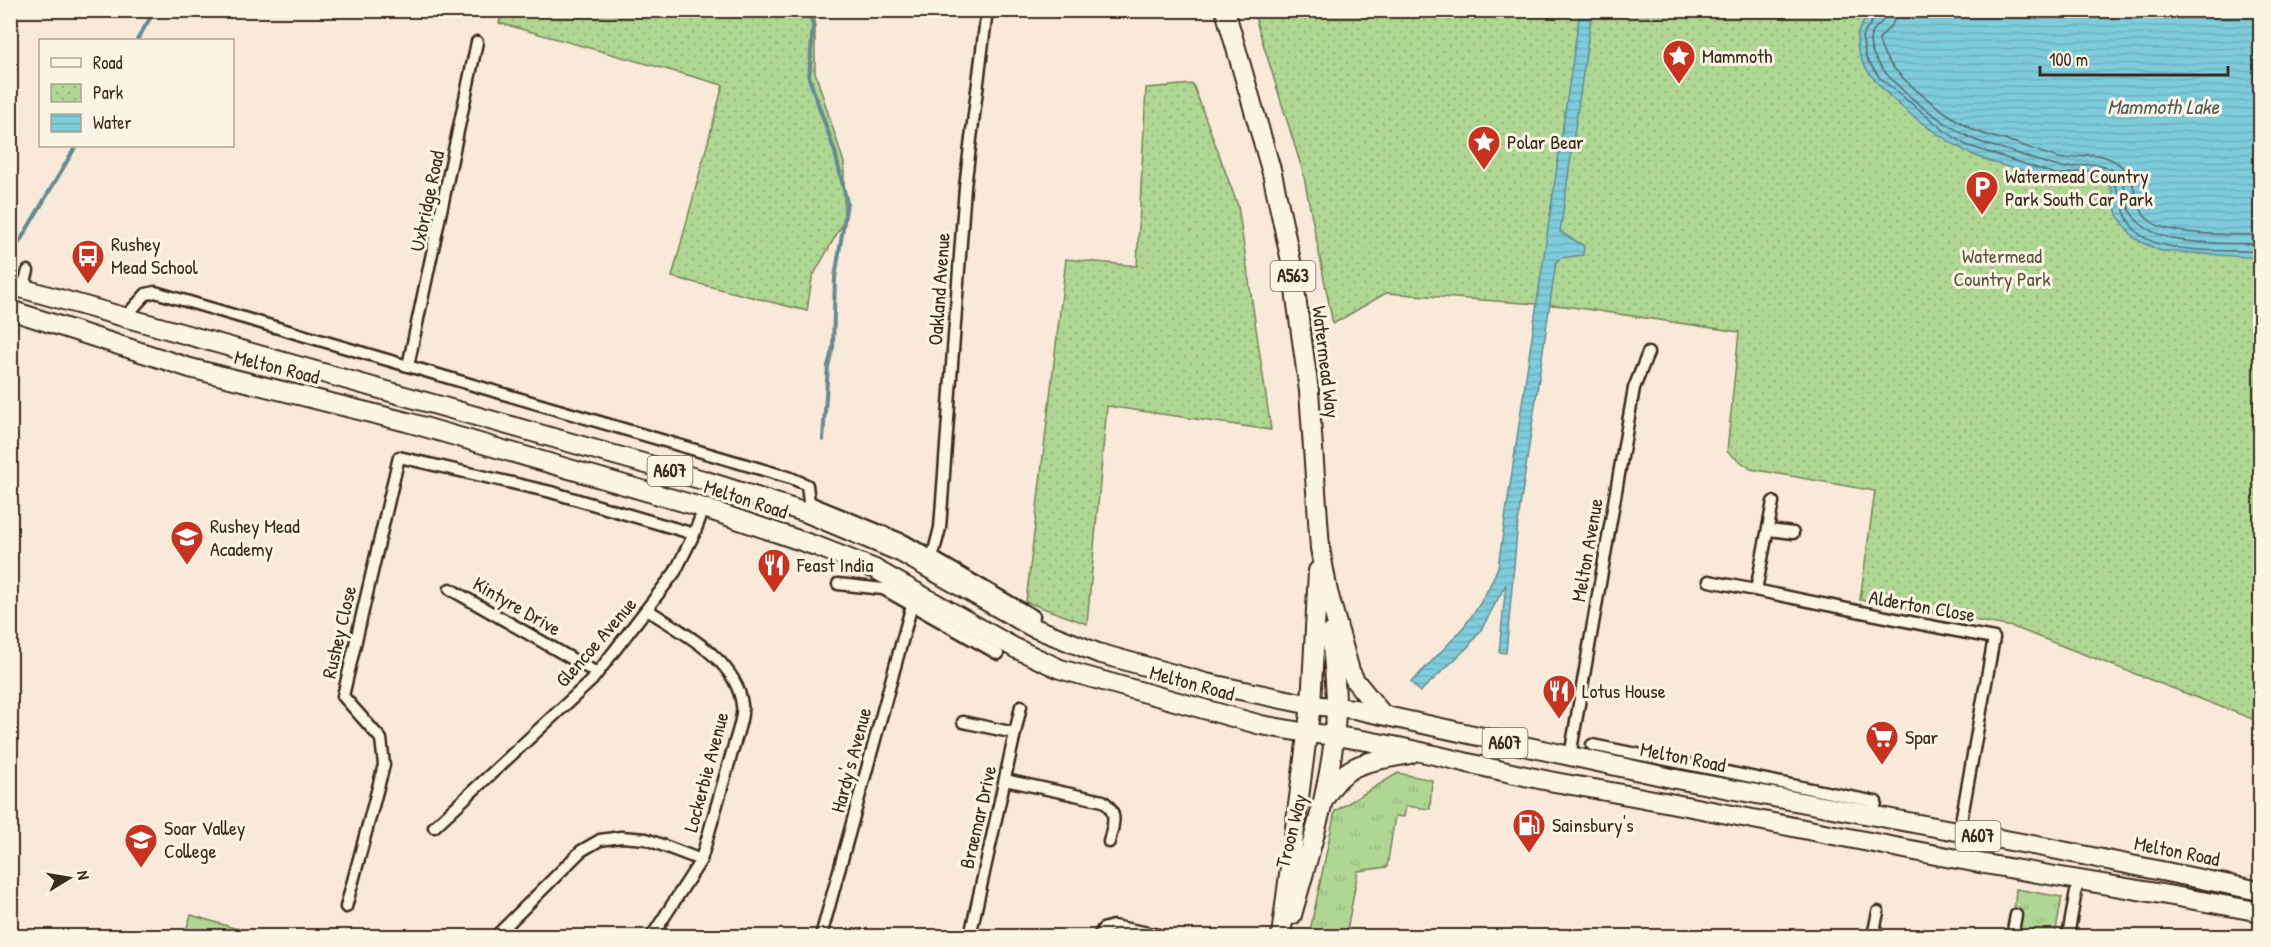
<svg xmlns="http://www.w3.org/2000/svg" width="2271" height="947" viewBox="0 0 2271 947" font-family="'Patrick Hand',sans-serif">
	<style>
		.grass { fill: url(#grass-tufts); stroke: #758058; stroke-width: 1.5 }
		.park { fill: url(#park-dots); stroke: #758058; stroke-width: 1.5 }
		.pitch { fill: #afd693; stroke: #758058; stroke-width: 1.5 }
		.water { fill: url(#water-rules); stroke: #638b90; stroke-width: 1.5 }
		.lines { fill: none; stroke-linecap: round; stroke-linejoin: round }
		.shore { stroke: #566b6a; stroke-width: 1.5 }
		.stream { stroke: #638b90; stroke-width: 4 }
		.minor-casing { stroke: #3b2a1e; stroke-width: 15 }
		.primary-casing { stroke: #3b2a1e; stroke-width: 22 }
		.trunk-casing { stroke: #3b2a1e; stroke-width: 22 }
		.minor { stroke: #fcf5e5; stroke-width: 10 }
		.primary { stroke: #fcf5e5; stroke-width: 18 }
		.trunk { stroke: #fcf5e5; stroke-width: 18 }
		.labels { text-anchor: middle; stroke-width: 6; stroke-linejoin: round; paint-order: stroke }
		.shield { fill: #fcf5e5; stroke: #75675a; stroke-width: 1.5 }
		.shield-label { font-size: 18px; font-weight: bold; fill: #3b2a1e }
		.poi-label { font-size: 20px; fill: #3b2a1e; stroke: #fcf5e5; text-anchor: start }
		.street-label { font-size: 20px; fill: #3b2a1e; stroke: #fcf5e5 }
		.park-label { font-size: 20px; fill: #58553b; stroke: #fcf5e5 }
		.water-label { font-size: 21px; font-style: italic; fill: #4f5b57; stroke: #fcf5e5 }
	</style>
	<defs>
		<pattern id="grass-tufts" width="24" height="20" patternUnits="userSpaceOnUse" patternTransform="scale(1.5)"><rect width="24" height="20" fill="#afd693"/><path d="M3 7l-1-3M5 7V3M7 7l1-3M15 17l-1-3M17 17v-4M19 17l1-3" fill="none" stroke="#97b87e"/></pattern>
		<pattern id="park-dots" width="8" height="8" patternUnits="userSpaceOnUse" patternTransform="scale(1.5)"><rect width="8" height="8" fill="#afd693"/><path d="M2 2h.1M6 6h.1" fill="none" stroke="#97b87e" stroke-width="1.8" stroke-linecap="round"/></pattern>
		<pattern id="water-rules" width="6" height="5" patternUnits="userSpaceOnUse" patternTransform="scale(1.5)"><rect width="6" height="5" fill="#7eccdc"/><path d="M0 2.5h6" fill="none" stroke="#6eafbc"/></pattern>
	</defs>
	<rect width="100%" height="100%" fill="#f9e9d8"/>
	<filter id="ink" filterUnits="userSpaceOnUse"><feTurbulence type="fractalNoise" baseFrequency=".0167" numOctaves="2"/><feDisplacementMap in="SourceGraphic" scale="12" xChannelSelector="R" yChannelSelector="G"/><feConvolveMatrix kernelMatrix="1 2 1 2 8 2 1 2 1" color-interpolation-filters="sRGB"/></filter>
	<g filter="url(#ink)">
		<g class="grass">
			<path d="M1398,773L1432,780L1430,809L1406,806L1404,817L1395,816L1387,867L1358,871L1346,936H1309L1335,811Z"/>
			<path d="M2016,889L2062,897L2055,936H2012Z"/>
		</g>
		<g class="park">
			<path d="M502,10L815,11V72L844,163V221L812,278L807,311L672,277L723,85L499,23Z"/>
			<path d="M1253,11H2260V722L2013,627L1860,600L1875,491L1751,469L1727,452L1739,332L1565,306L1386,293L1333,324L1303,172Z"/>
			<path d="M1193,84L1238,206L1271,430L1107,406L1087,624L1026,602L1066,259L1137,266L1146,88Z"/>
		</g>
		<path class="pitch" d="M191,915L241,930L239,936H184Z"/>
		<g class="water">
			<path d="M1580,11H1592L1560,232L1584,246L1583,255L1561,258L1556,262L1518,521L1506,653L1499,652L1506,584L1481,630L1468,647L1420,692L1411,682C1449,644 1478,619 1498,567Z"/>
			<path d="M1877,11H2260V258L2161,251L2145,244L2134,238L2117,215L2111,187C2087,170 2078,184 2054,180C2025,170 1987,164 1962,149C1926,129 1811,51 1877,11Z"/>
		</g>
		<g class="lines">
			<g class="shore">
				<path d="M1879,10L1862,37L1866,58L1880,78L1945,131L1966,145L2055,174C2068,176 2080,169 2092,171C2129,178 2114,212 2138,233C2162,255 2229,249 2260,252"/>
				<path d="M1887,10C1886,24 1870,27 1870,41C1871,74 1941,123 1969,137C1983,145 2001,148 2016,153C2030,158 2045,164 2060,167C2075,170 2088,160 2104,166C2132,177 2121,192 2130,211C2151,250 2222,242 2260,244"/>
				<path d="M1896,10L1893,23L1879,39C1882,71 1945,114 1972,129C1985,136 2001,139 2016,143C2030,148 2044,154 2059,158C2075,162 2087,149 2108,158C2142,172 2128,200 2149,220C2167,237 2235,234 2260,235"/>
			</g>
			<g class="stream">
				<path d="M808,10L813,25L809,78L835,152L847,203L835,278L833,347L828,366L823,440"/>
				<path d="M137,40L155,10"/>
				<path d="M10,258L76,146"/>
			</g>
			<g class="minor-casing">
				<g id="minor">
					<path d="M23,288L28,271"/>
					<path d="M126,316L146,294L155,292L791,478L807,485L809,502L807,513"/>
					<path d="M408,366L477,42"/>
					<path d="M809,502L905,541L1034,616"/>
					<path d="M1769,530L1793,533"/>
					<path d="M929,570L940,528L965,187L987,10"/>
					<path d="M1709,581C1804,599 1898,621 1994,638L1959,833"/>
					<path d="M838,584L883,589L998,654"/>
					<path d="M450,589L597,673"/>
					<path d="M1756,590L1773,502"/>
					<path d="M648,610C682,633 737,659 742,705C743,712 741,721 739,728L701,860L652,936"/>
					<path d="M963,722L1015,733"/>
					<path d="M1592,745L1876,802L1873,816"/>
					<path d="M1570,756L1634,388L1648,353"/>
					<path d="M1005,780L1103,801C1119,813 1113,825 1109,842"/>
					<path d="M434,827L592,680L675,572L694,534L704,508"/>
					<path d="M346,907L384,765L381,739L343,696L399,457L551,492L694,534"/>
					<path d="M496,936L581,851L600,840L621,837L646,839L701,860"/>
					<path d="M821,936L910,612L917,593"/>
					<path d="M970,936L1021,706"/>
					<path d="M1099,936L1103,929L1113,926L1164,936"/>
					<path d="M1873,936L1878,912"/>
					<path d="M2012,936L2016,915"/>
					<path d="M2068,936L2078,880"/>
				</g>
			</g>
			<g class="primary-casing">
				<g id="primary">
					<path d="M10,285L703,480L807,513L900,552L1032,627L1098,653L1206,683L1311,705"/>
					<path d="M10,310L190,368L407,422L704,508L819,547L875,569L1015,648L1060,669L1261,725L1307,733"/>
				</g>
			</g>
			<g class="trunk-casing">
				<g id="trunk">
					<path d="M1225,10L1272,173L1291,261L1309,391L1320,548L1328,592L1350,671L1356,682L1383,715"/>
					<path d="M1311,705L1354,709L1676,779L2043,847L2260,891"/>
					<path d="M1307,733C1393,740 1476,768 1560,783C1695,806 1829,835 1963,860C2062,878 2162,893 2260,912"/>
					<path d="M1325,798C1346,760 1371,762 1410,754"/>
					<path d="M1292,915C1310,849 1335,776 1336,707C1336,682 1333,657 1331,633"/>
					<path d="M1281,936L1311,705L1318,571"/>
				</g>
			</g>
			<use href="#minor" class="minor"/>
			<use href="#primary" class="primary"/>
			<use href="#trunk" class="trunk"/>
		</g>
	</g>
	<defs>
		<g id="sight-pin" transform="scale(1.725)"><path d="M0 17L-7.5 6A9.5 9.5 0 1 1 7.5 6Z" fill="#c8321e" stroke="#fcf5e5"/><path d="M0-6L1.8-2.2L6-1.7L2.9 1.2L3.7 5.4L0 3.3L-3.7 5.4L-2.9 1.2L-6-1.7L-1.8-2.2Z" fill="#fff"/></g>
		<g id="parking-pin" transform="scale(1.725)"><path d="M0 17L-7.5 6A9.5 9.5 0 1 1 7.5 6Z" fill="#c8321e" stroke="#fcf5e5"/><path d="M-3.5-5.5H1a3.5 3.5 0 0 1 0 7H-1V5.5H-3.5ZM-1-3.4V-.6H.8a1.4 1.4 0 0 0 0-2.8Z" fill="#fff"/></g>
		<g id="bus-pin" transform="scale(1.725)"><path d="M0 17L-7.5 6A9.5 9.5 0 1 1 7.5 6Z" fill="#c8321e" stroke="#fcf5e5"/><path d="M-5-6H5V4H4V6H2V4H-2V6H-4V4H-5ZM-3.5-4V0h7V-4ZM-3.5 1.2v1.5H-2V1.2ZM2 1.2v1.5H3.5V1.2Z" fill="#fff"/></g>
		<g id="school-pin" transform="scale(1.725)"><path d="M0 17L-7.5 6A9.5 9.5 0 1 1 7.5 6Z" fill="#c8321e" stroke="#fcf5e5"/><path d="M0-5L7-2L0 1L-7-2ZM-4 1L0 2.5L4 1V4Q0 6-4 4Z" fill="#fff"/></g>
		<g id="restaurant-pin" transform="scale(1.725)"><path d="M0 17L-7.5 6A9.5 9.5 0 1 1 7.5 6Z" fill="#c8321e" stroke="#fcf5e5"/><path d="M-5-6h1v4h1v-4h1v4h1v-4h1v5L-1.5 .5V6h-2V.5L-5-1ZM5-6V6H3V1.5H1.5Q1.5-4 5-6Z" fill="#fff"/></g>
		<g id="supermarket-pin" transform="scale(1.725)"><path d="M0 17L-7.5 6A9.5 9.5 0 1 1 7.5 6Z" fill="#c8321e" stroke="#fcf5e5"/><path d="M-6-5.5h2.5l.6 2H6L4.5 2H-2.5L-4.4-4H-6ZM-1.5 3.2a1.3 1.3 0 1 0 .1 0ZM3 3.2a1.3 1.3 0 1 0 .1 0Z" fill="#fff"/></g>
		<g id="fuel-pin" transform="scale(1.725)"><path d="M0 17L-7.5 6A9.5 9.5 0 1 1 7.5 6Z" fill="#c8321e" stroke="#fcf5e5"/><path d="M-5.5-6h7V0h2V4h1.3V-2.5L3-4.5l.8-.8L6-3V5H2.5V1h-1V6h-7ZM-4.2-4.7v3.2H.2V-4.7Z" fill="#fff"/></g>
	</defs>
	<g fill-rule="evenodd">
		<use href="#sight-pin" x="1679" y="56"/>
		<use href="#sight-pin" x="1484" y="142"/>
		<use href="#parking-pin" x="1982" y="187"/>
		<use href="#bus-pin" x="88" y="256"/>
		<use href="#school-pin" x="187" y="537"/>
		<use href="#restaurant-pin" x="774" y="565"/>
		<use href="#restaurant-pin" x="1559" y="691"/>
		<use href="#supermarket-pin" x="1882" y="737"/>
		<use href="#fuel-pin" x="1529" y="825"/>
		<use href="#school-pin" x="141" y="840"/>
	</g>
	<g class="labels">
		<g class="shield">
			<rect x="1270.5" y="261" width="45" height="30" rx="4.5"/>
			<rect x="647.5" y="456" width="45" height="30" rx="4.5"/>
			<rect x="1482.5" y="728" width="45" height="30" rx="4.5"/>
			<rect x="1955.5" y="821" width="45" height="30" rx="4.5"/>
		</g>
		<g class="shield-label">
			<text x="1293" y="282">A563</text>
			<text x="670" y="477">A607</text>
			<text x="1505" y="749">A607</text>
			<text x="1978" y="842">A607</text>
		</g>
		<g class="poi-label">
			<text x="1702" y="63">Mammoth</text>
			<text x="1507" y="149">Polar Bear</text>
			<text x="2005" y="183">Watermead Country<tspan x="2005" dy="23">Park South Car Park</tspan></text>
			<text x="111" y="251">Rushey<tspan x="111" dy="23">Mead School</tspan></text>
			<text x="210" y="533">Rushey Mead<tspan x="210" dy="23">Academy</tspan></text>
			<text x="797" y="572">Feast India</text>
			<text x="1582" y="698">Lotus House</text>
			<text x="1905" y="744">Spar</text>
			<text x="1552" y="832">Sainsbury's</text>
			<text x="164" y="835">Soar Valley<tspan x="164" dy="23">College</tspan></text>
		</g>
		<g class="street-label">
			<text transform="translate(427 201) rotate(-78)" y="7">Uxbridge Road</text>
			<text transform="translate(939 289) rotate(-86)" y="7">Oakland Avenue</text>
			<text transform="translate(1326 362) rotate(83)" y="7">Watermead Way</text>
			<text transform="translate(277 367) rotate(14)" y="7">Melton Road</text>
			<text transform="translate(746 499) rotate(18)" y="7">Melton Road</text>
			<text transform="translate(1587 550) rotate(-80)" y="7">Melton Avenue</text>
			<text transform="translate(517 606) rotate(30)" y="7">Kintyre Drive</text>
			<text transform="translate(1922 606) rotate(10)" y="7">Alderton Close</text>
			<text transform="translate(339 632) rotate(-77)" y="7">Rushey Close</text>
			<text transform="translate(596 642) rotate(-49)" y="7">Glencoe Avenue</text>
			<text transform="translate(1192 683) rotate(15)" y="7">Melton Road</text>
			<text transform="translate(1683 757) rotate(11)" y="7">Melton Road</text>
			<text transform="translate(851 760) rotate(-75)" y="7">Hardy's Avenue</text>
			<text transform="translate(706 772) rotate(-75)" y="7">Lockerbie Avenue</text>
			<text transform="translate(978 817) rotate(-77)" y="7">Braemar Drive</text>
			<text transform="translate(1291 831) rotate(-76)" y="7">Troon Way</text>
			<text transform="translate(2177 851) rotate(11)" y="7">Melton Road</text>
		</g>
		<g class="park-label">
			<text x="2002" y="263">Watermead<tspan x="2002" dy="23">Country Park</tspan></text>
		</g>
		<g class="water-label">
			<text x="2163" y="114">Mammoth Lake</text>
		</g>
	</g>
	<rect width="2271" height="947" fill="none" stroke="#fcf5e5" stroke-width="36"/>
	<rect x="18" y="18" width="2235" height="911" fill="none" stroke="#3b2a1e" stroke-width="2" filter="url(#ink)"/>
	<rect x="39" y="39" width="195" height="108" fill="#fcf5e5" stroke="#afa495" stroke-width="1.5"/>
	<rect x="51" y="58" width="30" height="9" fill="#fcf5e5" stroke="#afa495" stroke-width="1.5"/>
	<text x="93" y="69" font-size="18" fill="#3b2a1e">Road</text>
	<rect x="51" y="84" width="30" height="18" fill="url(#park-dots)" stroke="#afa495" stroke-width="1.5"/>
	<text x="93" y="99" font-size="18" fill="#3b2a1e">Park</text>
	<rect x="51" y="114" width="30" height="18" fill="url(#water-rules)" stroke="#afa495" stroke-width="1.5"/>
	<text x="93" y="129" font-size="18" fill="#3b2a1e">Water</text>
	<g transform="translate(69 878) rotate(79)" stroke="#fcf5e5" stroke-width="4.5" paint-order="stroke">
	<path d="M0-4.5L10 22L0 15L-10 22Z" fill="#3b2a1e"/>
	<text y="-9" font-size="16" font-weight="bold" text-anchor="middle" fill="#3b2a1e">N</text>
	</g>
	<path d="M2040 66v9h188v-9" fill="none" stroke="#3b2a1e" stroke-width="3"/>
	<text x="2049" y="66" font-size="18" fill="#3b2a1e" stroke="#fcf5e5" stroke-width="4.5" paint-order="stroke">100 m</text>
</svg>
